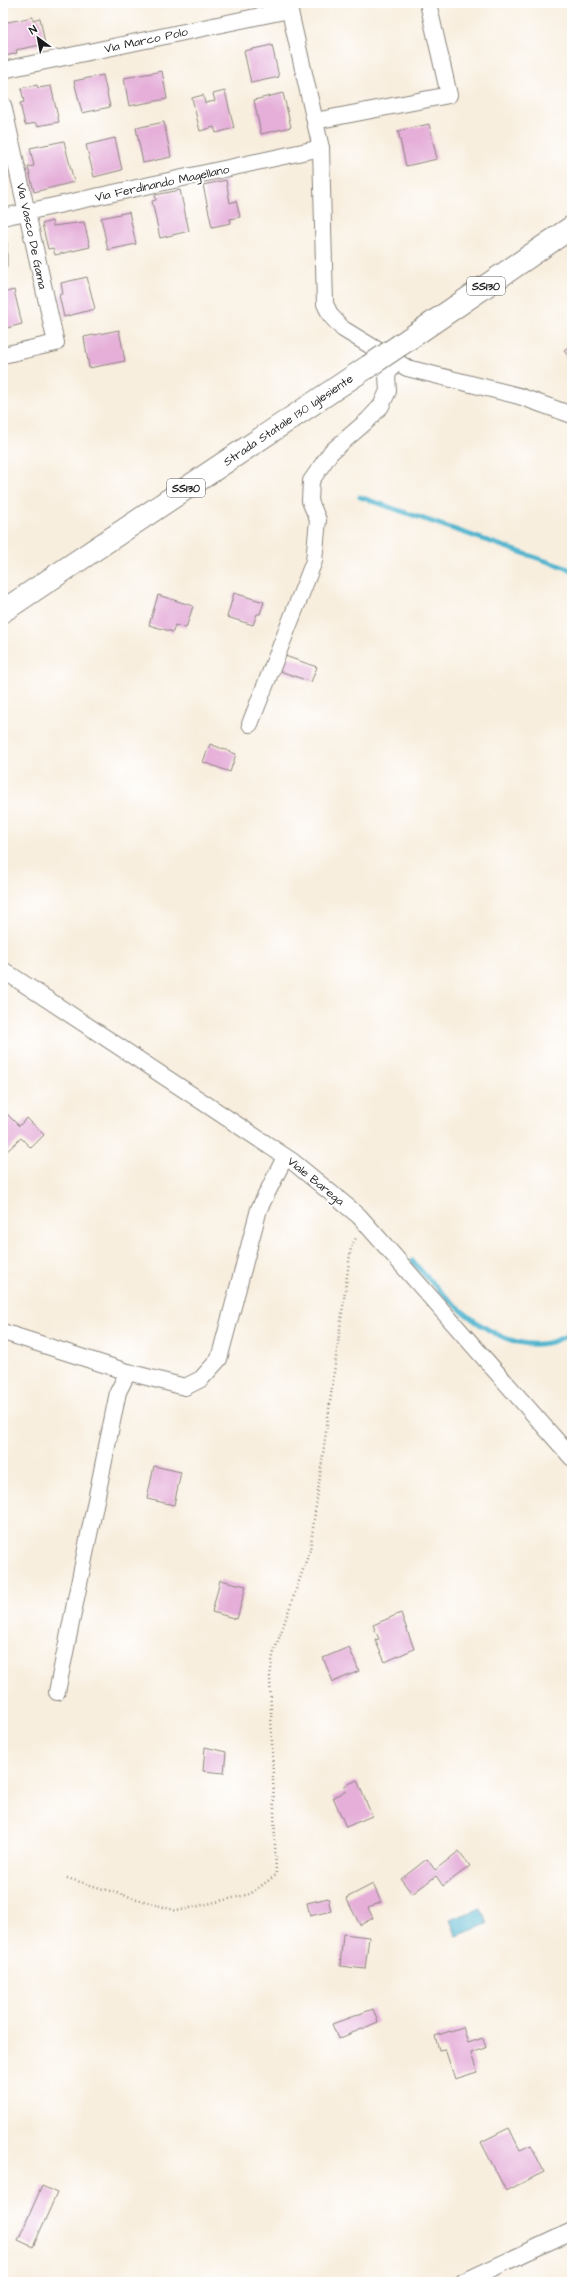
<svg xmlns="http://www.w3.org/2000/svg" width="575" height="2285" viewBox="0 0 575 2285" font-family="'Architects Daughter',sans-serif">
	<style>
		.water { fill: #4fb4ce; stroke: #366875 }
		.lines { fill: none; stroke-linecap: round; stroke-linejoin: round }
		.stream { stroke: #4fb4ce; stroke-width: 5 }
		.building { fill: #e5afd9 }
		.minor-casing { stroke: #8a857d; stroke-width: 18 }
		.highway-casing { stroke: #8a857d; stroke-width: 24 }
		.path { stroke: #8a857d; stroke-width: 2.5; stroke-dasharray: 1 3; stroke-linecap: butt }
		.minor { stroke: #fff; stroke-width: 16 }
		.highway { stroke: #fff; stroke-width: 22 }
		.highway-bridge-casing { stroke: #8a857d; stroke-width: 24; stroke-linecap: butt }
		.highway-bridge { stroke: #fff; stroke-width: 22 }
		.labels { text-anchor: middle; stroke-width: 4; stroke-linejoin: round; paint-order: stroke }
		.shield { fill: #fff; stroke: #606060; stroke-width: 1 }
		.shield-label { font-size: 11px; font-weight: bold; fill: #1c1c1c }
		.street-label { font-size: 12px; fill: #1c1c1c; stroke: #fff }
	</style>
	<rect width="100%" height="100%" fill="#fff"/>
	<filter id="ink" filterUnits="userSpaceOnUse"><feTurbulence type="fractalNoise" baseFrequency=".025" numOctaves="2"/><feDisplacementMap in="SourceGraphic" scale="8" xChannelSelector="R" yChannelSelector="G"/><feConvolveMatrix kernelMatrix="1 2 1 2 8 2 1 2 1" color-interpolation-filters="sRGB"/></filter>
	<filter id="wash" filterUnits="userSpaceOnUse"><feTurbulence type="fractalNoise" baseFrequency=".012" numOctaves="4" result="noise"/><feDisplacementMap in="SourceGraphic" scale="16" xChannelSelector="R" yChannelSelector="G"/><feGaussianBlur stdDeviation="0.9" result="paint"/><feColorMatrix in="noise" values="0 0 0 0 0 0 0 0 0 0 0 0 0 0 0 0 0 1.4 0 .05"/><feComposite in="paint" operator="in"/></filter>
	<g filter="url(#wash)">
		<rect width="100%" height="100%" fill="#f8eede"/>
		<path class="water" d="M481,1908L487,1924L457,1936L450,1920Z"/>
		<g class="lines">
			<g class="stream">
				<path d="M360,497L572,570"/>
				<path d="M412,1261C448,1301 514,1373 572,1332"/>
			</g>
		</g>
		<g id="blocks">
			<g class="building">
				<path d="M33,17V20L40,18L45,44L16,50L17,53L6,56L3,41V23Z"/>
				<path d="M272,45L279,77L251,83L244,51Z"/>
				<path d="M162,71L167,99L129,106L124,78Z"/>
				<path d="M103,75L110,107L82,113L74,81Z"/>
				<path d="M37,85L38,88L51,86L59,122L37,126L36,123L25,125L20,103L24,102L21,88Z"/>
				<path d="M225,91L234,128L216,133L214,127L200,131L192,98L203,95L205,103L215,101L213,94Z"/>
				<path d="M283,93L291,127L261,134L254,100Z"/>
				<path d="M164,122L171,157L143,163L136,128Z"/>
				<path d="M429,124L437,159L406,166L398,131Z"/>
				<path d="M115,138L122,170L94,177L86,145Z"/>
				<path d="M64,141L74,182L34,192L28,167L34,166L30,148Z"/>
				<path d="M226,180L230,203L236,201L240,217L230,219L231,223L212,227L203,185Z"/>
				<path d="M180,190L189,231L160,238L152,201L156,200L155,195Z"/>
				<path d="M129,212L136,244L108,250L101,218Z"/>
				<path d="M52,221L53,226L84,222L90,247L55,255L53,248L48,249L42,224Z"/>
				<rect x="3" y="242" width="4" height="25"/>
				<path d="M87,277L95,309L64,317L59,295L63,294L61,283Z"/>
				<path d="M14,290L22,324L3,329V293Z"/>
				<path d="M119,330L125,361L89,368L84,337Z"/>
				<path d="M572,345V363L564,350Z"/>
				<path d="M234,593L264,602L260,614H257L253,625L227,617Z"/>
				<path d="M158,595L193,606L186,628L175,625L173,632L149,625Z"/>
				<path d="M285,656L317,667L311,682L280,671Z"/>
				<path d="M210,744L236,754L230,772L203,762Z"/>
				<path d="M4,1111L19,1126L27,1118L44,1135L31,1148L21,1138L5,1153L3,1150Z"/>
				<path d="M154,1466L181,1472L174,1505L147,1499Z"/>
				<path d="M220,1580L246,1586L237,1619L212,1612Z"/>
				<path d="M401,1613L414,1649L385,1662L375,1640L379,1639L373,1625Z"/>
				<path d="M349,1647L359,1671L333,1682L323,1658Z"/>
				<path d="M205,1747L226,1752L224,1773L203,1771Z"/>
				<path d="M357,1780L372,1816L346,1827L333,1797L346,1791L344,1786Z"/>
				<path d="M459,1851L470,1866L443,1886L436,1876L412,1894L401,1879L427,1859L435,1870Z"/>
				<path d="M373,1884L381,1902L368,1908L373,1918L360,1925L346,1898Z"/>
				<path d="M328,1898L331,1911L310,1916L307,1903Z"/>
				<path d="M343,1934L369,1937L365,1969L340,1966Z"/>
				<path d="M373,2009L378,2022L338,2039L332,2024Z"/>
				<path d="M463,2027L468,2043L483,2038L486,2048L471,2053L477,2072L455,2079L445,2049L439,2050L435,2036Z"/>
				<path d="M509,2128L520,2150L531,2145L544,2172L506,2191L481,2142Z"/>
				<path d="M42,2186L57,2193L33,2247L18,2240Z"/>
			</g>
		</g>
	</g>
	<g filter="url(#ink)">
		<use href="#blocks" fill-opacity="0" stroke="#8a857d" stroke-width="1"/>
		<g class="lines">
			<g class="minor-casing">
				<g id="minor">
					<path d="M288,3L321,148L325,304L331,316L343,329L407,368L519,396L572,415"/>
					<path d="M3,70L289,10"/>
					<path d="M3,105L56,343L3,355"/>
					<path d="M315,121L449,95L428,3"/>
					<path d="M3,217L321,148"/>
					<path d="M250,724L314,561L318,520L310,501L311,481L331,452L368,420L381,406L388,391L387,375L396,361"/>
					<path d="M3,970L292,1161L359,1216L572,1458"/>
					<path d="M3,1332L128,1372L185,1387L201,1379L219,1359L259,1209L285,1157"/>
					<path d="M57,1692L118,1392L128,1372"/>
					<path d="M463,2282L572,2231"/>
				</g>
			</g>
			<g class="highway-casing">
				<g id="highway">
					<path d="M400,345L572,227"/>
					<path d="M3,611L369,366"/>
				</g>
			</g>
			<path class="path" d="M67,1878L177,1911L250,1894L276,1875L270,1677L273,1655L310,1550L351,1247L357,1236"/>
			<use href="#minor" class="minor"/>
			<use href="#highway" class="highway"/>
			<g class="highway-bridge-casing">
				<path id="highway-bridge" d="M369,366L400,345"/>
			</g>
			<use href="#highway-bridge" class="highway-bridge"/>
		</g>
	</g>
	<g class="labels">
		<g class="shield">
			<rect x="467" y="277" width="38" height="18" rx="3"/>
			<rect x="167" y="479" width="38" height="18" rx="3"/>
		</g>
		<g class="shield-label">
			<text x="486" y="290">SS130</text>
			<text x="186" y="492">SS130</text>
		</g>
		<g class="street-label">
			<text transform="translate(146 40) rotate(-12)" y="4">Via Marco Polo</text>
			<text transform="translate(162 183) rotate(-12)" y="4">Via Ferdinando Magellano</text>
			<text transform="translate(32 236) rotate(78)" y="4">Via Vasco De Gama</text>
			<text transform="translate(288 420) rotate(-34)" y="4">Strada Statale 130 Iglesiente</text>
			<text transform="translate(316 1181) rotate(39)" y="4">Viale Barega</text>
		</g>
	</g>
	<rect width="575" height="2285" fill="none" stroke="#fff" stroke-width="16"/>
	<g transform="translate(38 38) rotate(328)" stroke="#ffffff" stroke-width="3" paint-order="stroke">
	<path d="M0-3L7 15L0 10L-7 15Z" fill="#1c1c1c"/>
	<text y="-6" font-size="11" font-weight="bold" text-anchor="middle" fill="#1c1c1c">N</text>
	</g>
</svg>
